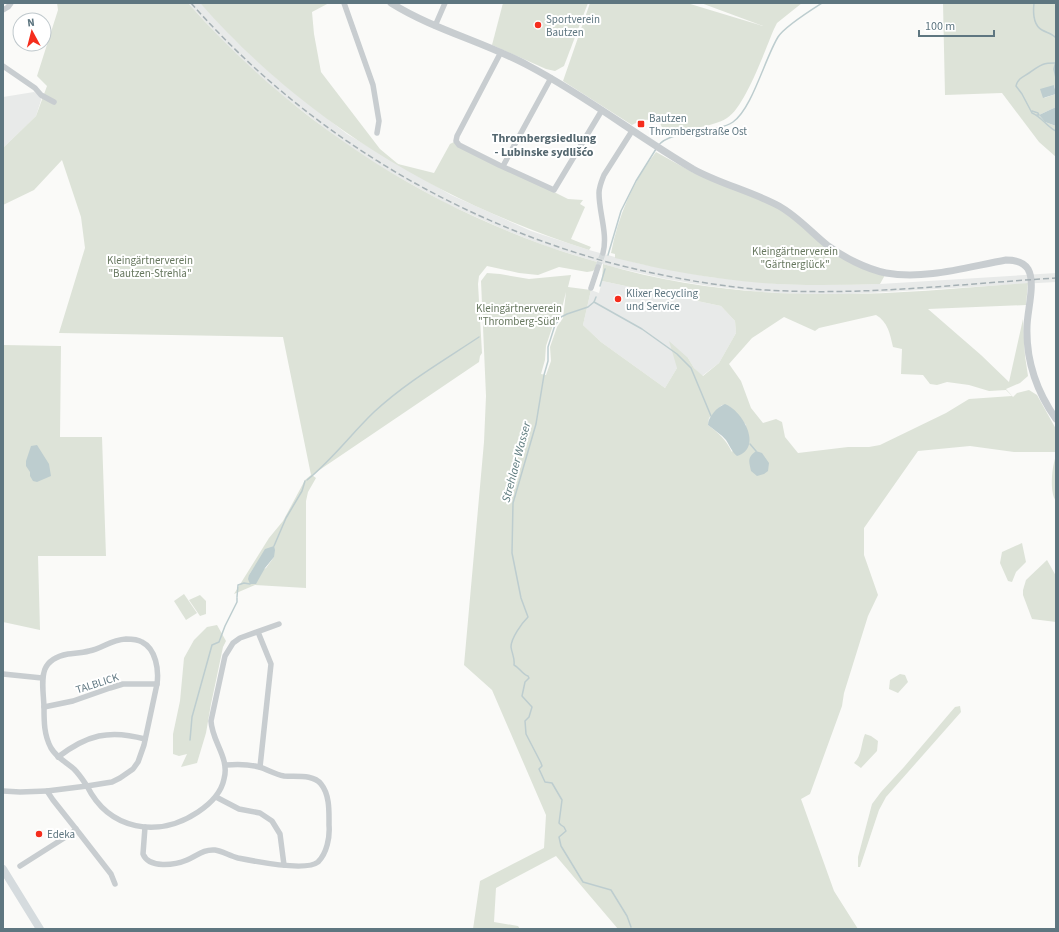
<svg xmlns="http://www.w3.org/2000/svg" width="1059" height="932" viewBox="0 0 1059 932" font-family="'Source Sans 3',sans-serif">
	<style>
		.built { fill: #e8eae9 }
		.green { fill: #dde3d8; fill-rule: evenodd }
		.water { fill: #bdcdcf }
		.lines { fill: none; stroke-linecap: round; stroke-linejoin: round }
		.stream { stroke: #bdcdcf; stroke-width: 1.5 }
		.minor-tunnel { stroke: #d3d9da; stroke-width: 5.5; stroke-dasharray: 5.5 3; stroke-linecap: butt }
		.minor { stroke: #c8cdd0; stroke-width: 5.5 }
		.tertiary { stroke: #c8cdd0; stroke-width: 7 }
		.primary { stroke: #d5dbde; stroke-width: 8 }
		.rail { stroke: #a5b0b4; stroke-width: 1.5; stroke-dasharray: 6 3; stroke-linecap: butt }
		.poi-dot { fill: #f52d1d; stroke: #fff; stroke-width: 1.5 }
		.labels { text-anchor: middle; stroke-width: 4; stroke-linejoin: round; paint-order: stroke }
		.poi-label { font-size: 11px; fill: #5e7680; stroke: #fff; text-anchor: start }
		.park-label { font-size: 11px; fill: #66775e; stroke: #fff }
		.street-label { font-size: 11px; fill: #5e7680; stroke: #fff }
		.neighbourhood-label { font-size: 12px; font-weight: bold; fill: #556870; stroke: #fff }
		.water-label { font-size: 12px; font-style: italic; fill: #5d7b7e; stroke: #fff }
	</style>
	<rect width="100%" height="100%" fill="#fafaf8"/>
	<g class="built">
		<path d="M188,3H200L235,40L277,79L347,134L451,195L531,231L589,250L641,264L710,277L778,284L824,285L880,284L1056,273V282L852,294H798L762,292L709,286L666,279L613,267L548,247L505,230L447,204L382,168L341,141L270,86L228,47Z"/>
		<path d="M34,92L42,97L36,116L3,148V97Z"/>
		<path d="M602,281L721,306L735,321L736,333L719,363L702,376L694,368L688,358L677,368L665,388L601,342L583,325L591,290L599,293Z"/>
	</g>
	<g class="green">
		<path d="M57,3H188C296,126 439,217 597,262L595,269L593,271L587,272L559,267L538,275L519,273L487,266L479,276L478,284L482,353L480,356L479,362L312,475L316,478L308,492L306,501V588L255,585L234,594L269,538L283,521L305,480L311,475L283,337L59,333L85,248L81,217L62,160L34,190L3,205V148L36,116L47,86L37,76L58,10ZM274,557L266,568L249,575L255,566Z"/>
		<path d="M200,3H329L312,12L314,34L321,72L380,149L398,164L434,173L450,144L454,142L568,199L583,200L580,204L585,207L571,239L591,247L589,250C439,202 305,122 200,3Z"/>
		<path d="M503,3H588L564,66L555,71L546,69L492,45Z"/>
		<path d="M590,3H687L763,26L701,3H802L777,23L774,29C765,50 745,107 727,118C713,127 681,131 664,132L660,123C647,118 644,119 632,125L563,81Z"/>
		<path d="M943,3H1056V91L1054,85L1044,98L1056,94V107L1039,115L1045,122L1056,126V157L1039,142L1002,93L945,95Z"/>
		<path d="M656,152L692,172L784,210L817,240L885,275L880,284C841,285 801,286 762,283C712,279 663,270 615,258V254L611,253C618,216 633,181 656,152Z"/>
		<path d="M603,264C674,285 749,294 822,294C891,295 959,288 1028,283L1026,305L928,309L981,355L1009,382L1023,319L1025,356L1028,376L1020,383L1006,389L1013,397L1017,393L1029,390L1037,395L1056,429V452H1014L970,446L918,451L864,528V555L878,595L868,616L844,693L842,706L810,794L801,799L834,891L858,929H618L556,856L496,888L494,922L518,926L520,929H473L480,881L544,848L546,815L492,690L464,665L484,442L486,396L481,281L487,273L500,274L529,279L571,275L568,287L591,290L583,325L601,342L665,388L677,368L669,341L688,358L694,368L703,376L719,363L736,333L735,321L721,306L602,281ZM566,292L563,318L557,327L550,347L551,361L546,375L541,374L545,360L546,346L553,325L560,316ZM876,315C888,322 890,334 893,347L902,349L901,374L923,375L930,384L937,385L947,382L969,385L989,391L1006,390L1012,396L969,399L946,413L880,445L869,447H848L798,453L785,437L782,422L776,419L763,423L751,408L741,381L729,364L752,338L784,317L815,331L819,328ZM722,405L729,406L746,425L732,452C726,440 719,433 708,425L709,418Z"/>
		<path d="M3,345L61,346L60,437H102L106,556H38L40,630L3,622Z"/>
		<path d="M1056,456V501C1049,493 1052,465 1056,456Z"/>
		<path d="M1022,543L1026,562L1016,572L1012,582L1008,581L1000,563L1002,552Z"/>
		<path d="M1047,560L1056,576V622L1032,619L1023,595V590L1026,580Z"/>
		<path d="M184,594L197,613L186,620L174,601Z"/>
		<path d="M200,595L206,601V614L200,616L189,600Z"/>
		<path d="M217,625L226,641L223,647L218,671L211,704L206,733L197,763L181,767L187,754L179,756L173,754V734L180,701L184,658L194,640L207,627Z"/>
		<path d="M900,674L905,675L908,682L898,693L889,689L890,680Z"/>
		<path d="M960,706L961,712L886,797L879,810L860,867H858V857L872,804L881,792L904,767L955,707Z"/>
		<path d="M865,734L871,736L878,741L877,751L861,768L854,763C862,756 861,743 865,734Z"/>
	</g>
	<g class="water">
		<path d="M1054,85L1056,94L1043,98L1040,89Z"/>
		<path d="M1056,107V126L1045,122L1039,115Z"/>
		<path d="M725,404C742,410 764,448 737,456C732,452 730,446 726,440C721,434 714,430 708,425C708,417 717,407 725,404Z"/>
		<path d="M37,445L49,464L51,476L37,482L33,481L30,476V472L26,466V461L31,446Z"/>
		<path d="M756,451L762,453L769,463L768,471L764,474L757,476L751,471C749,461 747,458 756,451Z"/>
		<path d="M274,546L275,550L274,557L265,568L256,584H250L248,579L249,575L265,549Z"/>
	</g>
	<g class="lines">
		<g class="stream">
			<path d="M1034,3C1033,12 1033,25 1042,30C1047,33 1052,33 1056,38"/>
			<path d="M1056,61L1054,69L1056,78"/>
			<path d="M1055,63C1040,63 1040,66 1029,73C1023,77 1018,78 1016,86L1022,94L1032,113C1042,117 1047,127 1056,131"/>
			<path d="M1032,111L1038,113L1039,115H1037"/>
			<path d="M658,146C670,129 715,134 733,122C752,109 765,58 778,37C784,27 811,10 822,3"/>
			<path d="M608,255L621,211L636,181L656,149"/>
			<path d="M600,286L605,269"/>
			<path d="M596,297L594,302L588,307L567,314L561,317L555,325L548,347V361L544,375L536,424L513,503L512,553L521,598L528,617C522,623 511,638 511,647C512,654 515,658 514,665C520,668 522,674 528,676L529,678L525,682L522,696L532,707L529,717L525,721L526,734L541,763L542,766L539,769L545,782L552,783L562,800L559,823L561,825L564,827L566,831L559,837L561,846L583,882L611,890L627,916L631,927"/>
			<path d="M594,302L642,329L677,354L691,368L711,416"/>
			<path d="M750,444L756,451"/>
			<path d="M307,480C332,460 351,434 374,412C405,383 443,361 479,337"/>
			<path d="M274,546L286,518L302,491L305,481"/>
			<path d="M237,597L238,585L244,583L250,584"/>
			<path d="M190,740L192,717L212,645L219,642L225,626L237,602V598"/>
		</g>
		<path class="minor-tunnel" d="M598,267L603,253"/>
		<g class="minor">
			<path d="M344,3L373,85L379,121L377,133"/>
			<path d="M3,10L8,7L11,3"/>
			<path d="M435,26L445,3"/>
			<path d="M501,52L457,136L456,141L459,145L499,165L554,190L602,110"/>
			<path d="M3,66L35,88L41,95L54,102"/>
			<path d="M503,166L551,78"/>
			<path d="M603,253C608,234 599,213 599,193C599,187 602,180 604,175L632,131"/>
			<path d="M591,288L598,267"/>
			<path d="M258,632L271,664L260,767"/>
			<path d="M126,639C131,639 137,639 142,642C156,649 159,670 157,684L144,745L138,762L133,769L120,778L112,782L87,786C83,780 79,774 74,769C66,762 57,758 51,748C44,735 44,722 44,707C43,682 36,660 68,654C75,653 82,653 89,651C103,648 110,640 126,639Z"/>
			<path d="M3,674L42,678"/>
			<path d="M44,707L73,701L110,688L123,684H157"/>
			<path d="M58,757C87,735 109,729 145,739"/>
			<path d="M3,791L20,792L47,791"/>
			<path d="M216,797L239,809L260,813L272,821L280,834L284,865"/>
			<path d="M145,827L143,854C149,869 175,865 187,860C197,856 203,849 215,850C222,851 230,856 238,858C253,861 306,872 318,862C327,853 330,837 329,825C329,812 330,795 321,784C313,774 296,777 284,776C274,774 267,769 259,767C248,764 237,764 226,765"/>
			<path d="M76,829L111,874L115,884"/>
			<path d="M20,866L72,833L76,829L53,800L47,791L87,786C109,830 158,839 198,812C210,804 221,794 224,779C230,758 212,742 211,721L225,656L233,643L240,638L279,624"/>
		</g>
		<path class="tertiary" d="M391,3C434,30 485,42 529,66C586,96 637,136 693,169C720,184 751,191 779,206C797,216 811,232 827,245C843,257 866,269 886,273C925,280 967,267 1006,260C1013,260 1023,261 1028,269C1036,283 1027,311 1027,327C1026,361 1037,392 1056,419"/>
		<path class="primary" d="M3,869L40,929"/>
		<path class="rail" d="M191,3C302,129 449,219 611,263C661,276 713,286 766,290C863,296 959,284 1056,278"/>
	</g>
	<g class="poi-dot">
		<circle cx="538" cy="25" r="4"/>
		<rect x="637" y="120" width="8" height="8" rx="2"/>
		<circle cx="618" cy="299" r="4"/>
		<circle cx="39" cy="834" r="4"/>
	</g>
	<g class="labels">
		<g class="poi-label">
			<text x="546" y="23">Sportverein<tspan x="546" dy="13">Bautzen</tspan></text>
			<text x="649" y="122">Bautzen<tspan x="649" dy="13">Thrombergstraße Ost</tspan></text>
			<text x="626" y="297">Klixer Recycling<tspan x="626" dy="13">und Service</tspan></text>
			<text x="47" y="838">Edeka</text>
		</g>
		<g class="park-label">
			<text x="795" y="255">Kleingärtnerverein<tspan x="795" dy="13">"Gärtnerglück"</tspan></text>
			<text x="150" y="264">Kleingärtnerverein<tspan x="150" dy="13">"Bautzen-Strehla"</tspan></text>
			<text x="519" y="312">Kleingärtnerverein<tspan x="519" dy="13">"Thromberg-Süd"</tspan></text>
		</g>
		<g class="street-label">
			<text transform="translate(97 683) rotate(-18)" y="4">TALBLICK</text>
		</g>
		<g class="neighbourhood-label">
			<text x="544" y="142">Thrombergsiedlung<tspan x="544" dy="14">- Lubinske sydlišćo</tspan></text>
		</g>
		<g class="water-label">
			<text transform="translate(516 462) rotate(-75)" y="4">Strehlaer Wasser</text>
		</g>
	</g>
	<rect width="1059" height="932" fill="none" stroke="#5e7680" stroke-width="8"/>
	<g transform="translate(32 32) rotate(353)"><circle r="19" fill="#ffffff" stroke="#bfc8cc"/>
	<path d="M0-3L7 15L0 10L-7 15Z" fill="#f52d1d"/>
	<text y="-6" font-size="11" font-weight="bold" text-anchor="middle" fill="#5e7680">N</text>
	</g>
	<path d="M919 30v6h75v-6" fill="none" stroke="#5e7680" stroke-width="2"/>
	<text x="925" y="30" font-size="12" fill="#5e7680" stroke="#ffffff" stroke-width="3" paint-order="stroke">100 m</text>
</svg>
